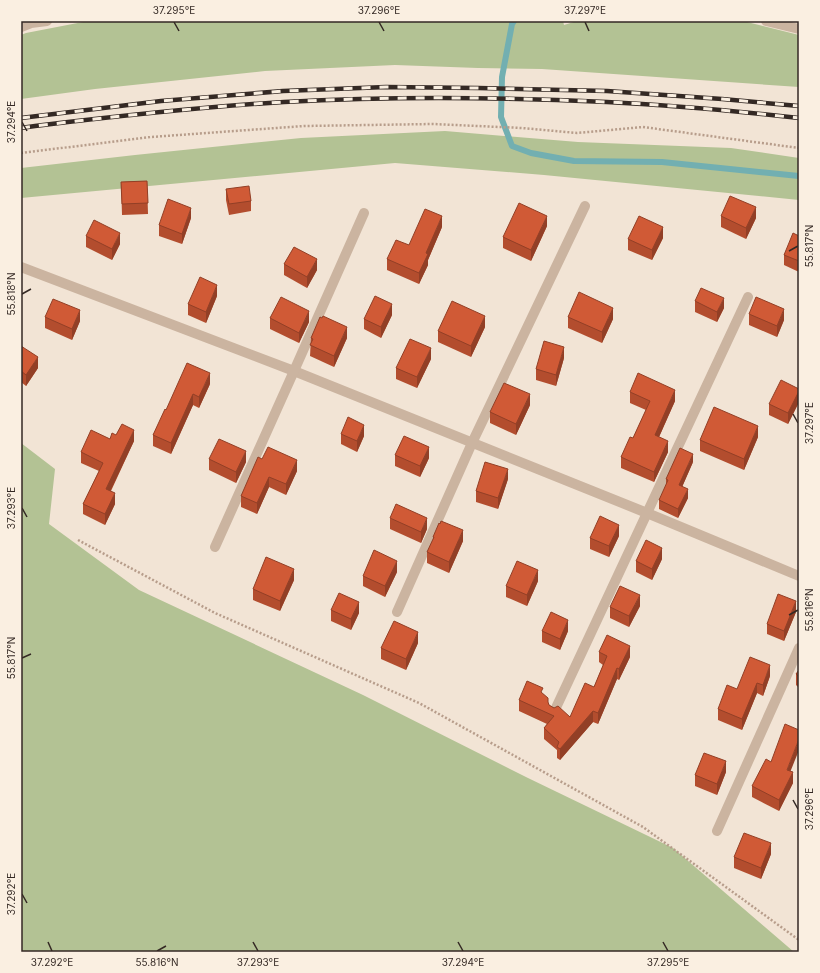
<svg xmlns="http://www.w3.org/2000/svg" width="820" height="973" viewBox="0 0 820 973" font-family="Inter,sans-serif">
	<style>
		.green { fill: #b3c294 }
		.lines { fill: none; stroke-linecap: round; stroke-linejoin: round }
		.stream { stroke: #72afb1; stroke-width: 6 }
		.path { stroke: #b79d8b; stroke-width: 2.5; stroke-dasharray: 2 2; stroke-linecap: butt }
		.minor { stroke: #cbb4a0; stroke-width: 10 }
		.rail-casing { stroke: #342924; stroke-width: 4.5 }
		.rail { stroke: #faefe1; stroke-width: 3; stroke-dasharray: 9; stroke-linecap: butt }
		.wall { fill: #b34d2e }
		.shaded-wall { fill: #923f26 }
		.building { fill: #d05a36; stroke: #923f26 }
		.ticks { fill: none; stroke: #342924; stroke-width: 1.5 }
		.neatline { fill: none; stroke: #342924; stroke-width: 1.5 }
		.ticks-label { font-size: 10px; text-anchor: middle; fill: #342924 }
	</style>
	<rect width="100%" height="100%" fill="#f2e4d5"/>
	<g class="green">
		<path d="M88,21H563L564,25L577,21H743L799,35V87L542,69L478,68L395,65L265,71L95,89L21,99V35L26,33Z"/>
		<path d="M445,131L578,142L731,148L799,158V200L544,175L395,163L21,198V168L135,155L301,138Z"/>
		<path d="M21,443L55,469L49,524L139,590L363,695L528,778L673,848L794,952H21Z"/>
	</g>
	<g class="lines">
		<path class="stream" d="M514,21L512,24L502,77L501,117L512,146L531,153L574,161L662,162L799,176"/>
		<g class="path">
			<path d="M21,153L151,137L304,126L433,124L522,128L577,133L643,127L799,148"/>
			<path d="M78,540L215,613L419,703L643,827L799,940"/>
		</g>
		<g class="minor">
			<path d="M766,21L799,29"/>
			<path d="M21,27L31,23L47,21"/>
			<path d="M21,267L294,371L647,513L799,576"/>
			<path d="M215,547L294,371L364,213"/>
			<path d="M397,612L472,443L585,206"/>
			<path d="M554,712L748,297"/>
			<path d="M717,831L799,648"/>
		</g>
		<g class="rail-casing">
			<g id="rail">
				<path d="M21,118L161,101L283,91L386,87L478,88L607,91L722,99L799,106"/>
				<path d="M21,128L35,126C118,116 201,107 284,102C392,96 500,97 607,102C671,105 735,111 799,118"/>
			</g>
		</g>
		<use href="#rail" class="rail"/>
	</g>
	<g class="wall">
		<path d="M147,181L148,214L122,215L121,182Z"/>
		<path d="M226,189L251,201V211L229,215L226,200Z"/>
		<path d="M721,216L756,218L746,239L721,227Z"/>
		<path d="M191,218L182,244L159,236V225Z"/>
		<path d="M547,226L531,261L503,248V237Z"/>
		<path d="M442,227L428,260V265L419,284L387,270V259L409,245Z"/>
		<path d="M86,236L120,244L112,260L86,247Z"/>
		<path d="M799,236V272L784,265V255Z"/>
		<path d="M663,238L652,260L628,250V239Z"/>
		<path d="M284,264L317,270L307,288L284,275Z"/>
		<path d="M217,296L206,323L188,315V304Z"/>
		<path d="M695,301L724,308L717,322L695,312Z"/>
		<path d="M749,314L784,320L777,337L749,325Z"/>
		<path d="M392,315L381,338L364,329V319Z"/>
		<path d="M45,317L80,321L72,340L45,328Z"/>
		<path d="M568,317L613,319L602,343L568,328Z"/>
		<path d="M270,318L309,322L299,343L270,329Z"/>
		<path d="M485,327L471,357L438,342V331Z"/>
		<path d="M311,338H347L334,367L310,356Z"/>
		<path d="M21,346L38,368L26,386L21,382Z"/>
		<path d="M564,358L556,386L536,380V369Z"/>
		<path d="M431,359L417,388L396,379V368Z"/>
		<path d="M210,384L199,408L193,405L171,454L153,446V435L166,410Z"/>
		<path d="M799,389V402L788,424L769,415V404Z"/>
		<path d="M630,392L675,401L659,437L668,452L654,482L621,468V457L633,438L646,410L630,403Z"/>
		<path d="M530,405L516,435L490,423V412Z"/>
		<path d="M341,434L364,436L357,452L341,444Z"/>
		<path d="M758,437L744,470L700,451V440Z"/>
		<path d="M110,439L134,441L111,491L115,504L105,525L83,514V504L99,471L81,463V452Z"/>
		<path d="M395,455L429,458L420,477L395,466Z"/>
		<path d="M209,459L246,462L236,483L209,470Z"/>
		<path d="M262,459L297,471L286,495L269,487L257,514L241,507V496Z"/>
		<path d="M693,462L682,487L688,498L678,518L659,509V500L666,485V479Z"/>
		<path d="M508,479L498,509L476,502V491Z"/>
		<path d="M390,518L427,529L421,543L390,529Z"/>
		<path d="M799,532V545H798V534Z"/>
		<path d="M619,536L609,557L590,549V538Z"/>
		<path d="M433,537L463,541L449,573L427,563V552L433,540Z"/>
		<path d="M662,559L652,580L636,572V561Z"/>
		<path d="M397,572L385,597L363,586V576Z"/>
		<path d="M294,580L280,611L253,600V589Z"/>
		<path d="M538,581L527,606L506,597V586Z"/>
		<path d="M640,606L629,627L610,618V607Z"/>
		<path d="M331,610L359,613L351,630L331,621Z"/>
		<path d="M796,612L784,641L767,634V624Z"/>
		<path d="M542,631H568L560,650L542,642Z"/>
		<path d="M418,643L406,670L381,659V648Z"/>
		<path d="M599,652L630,657L619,680L617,679L598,724L593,722L560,760L557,758V750L544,739V728L547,724L519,711V700L543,694L549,705L570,717L594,687L603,665L599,662Z"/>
		<path d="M799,670V688L796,685V674Z"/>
		<path d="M770,676L763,696L757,693L742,730L718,720V709L737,689Z"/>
		<path d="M791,771L793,783L779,811L752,797V786Z"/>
		<path d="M726,772L717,795L695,786V775Z"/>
		<path d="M771,854L761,879L734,868V857Z"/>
	</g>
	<g class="shaded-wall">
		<path d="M756,207V218L746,239V228Z"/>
		<path d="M191,208V218L182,244V234Z"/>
		<path d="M442,216V227L428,260V265L419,284V273L426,253Z"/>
		<path d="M547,216V226L531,261V250Z"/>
		<path d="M663,227V238L652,260V250Z"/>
		<path d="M120,233V244L112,260V249Z"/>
		<path d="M317,259V270L307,288V277Z"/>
		<path d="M217,285V296L206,323V312Z"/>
		<path d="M724,298V308L717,322V312Z"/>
		<path d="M392,304V315L381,338V327Z"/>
		<path d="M613,308V319L602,343V332Z"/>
		<path d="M784,309V320L777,337V326Z"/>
		<path d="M80,310V321L72,340V329Z"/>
		<path d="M309,311V322L299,343V333Z"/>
		<path d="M485,316V327L471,357V346Z"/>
		<path d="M347,327V338L334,367V356Z"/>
		<path d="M564,347V358L556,386V375Z"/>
		<path d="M431,348V359L417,388V377Z"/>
		<path d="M38,357V368L26,386V375Z"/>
		<path d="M210,373V384L199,408V397Z"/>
		<path d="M675,390V401L655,446V435Z"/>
		<path d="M799,391V402L788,424V413Z"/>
		<path d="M193,394V405L171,454V443Z"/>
		<path d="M530,394V405L516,435V424Z"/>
		<path d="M364,425V436L357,452V441Z"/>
		<path d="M758,426V437L744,470V459Z"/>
		<path d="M134,430V441L106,500V489Z"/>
		<path d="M668,441V452L654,482V472Z"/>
		<path d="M429,447V458L420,477V466Z"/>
		<path d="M246,451V462L236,483V472Z"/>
		<path d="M693,454V462L679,494V485Z"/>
		<path d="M297,460V471L286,495V484Z"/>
		<path d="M508,469V479L498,509V498Z"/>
		<path d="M269,477V487L257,514V503Z"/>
		<path d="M688,489V498L678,518V509Z"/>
		<path d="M115,493V504L105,525V514Z"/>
		<path d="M427,518V529L421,543V532Z"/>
		<path d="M619,525V536L609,557V546Z"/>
		<path d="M463,530V541L449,573V562Z"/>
		<path d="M662,548V559L652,580V569Z"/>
		<path d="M397,561V572L385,597V586Z"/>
		<path d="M294,569V580L280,611V601Z"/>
		<path d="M538,570V581L527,606V595Z"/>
		<path d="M640,595V606L629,627V616Z"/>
		<path d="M796,601V612L784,641V631Z"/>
		<path d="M359,602V613L351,630V619Z"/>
		<path d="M568,620V631L560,650V639Z"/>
		<path d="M418,632V643L406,670V659Z"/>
		<path d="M630,646V657L619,680V669Z"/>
		<path d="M770,665V676L763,696V685Z"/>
		<path d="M617,668V679L598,724V713Z"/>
		<path d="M757,683V693L742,730V719Z"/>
		<path d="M593,711V722L560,760V749Z"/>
		<path d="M799,739V750L787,780V770Z"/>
		<path d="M726,761V772L717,795V784Z"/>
		<path d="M793,772V783L779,811V800Z"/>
		<path d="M771,843V854L761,879V868Z"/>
	</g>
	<g class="building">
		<path d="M147,181L148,203L122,204L121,182Z"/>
		<path d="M249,186L251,201L229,204L226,189Z"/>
		<path d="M730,196L756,207L746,228L721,216Z"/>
		<path d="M168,199L191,208L182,234L159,225Z"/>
		<path d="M519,203L547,216L531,250L503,237Z"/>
		<path d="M425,209L442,216L426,253L428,254L419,273L387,259L396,240L409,245Z"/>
		<path d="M639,216L663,227L652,250L628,239Z"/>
		<path d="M94,220L120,233L112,249L86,236Z"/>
		<path d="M793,233L799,236V261L784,255Z"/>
		<path d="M294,247L317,259L307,277L284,264Z"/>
		<path d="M200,277L217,285L206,312L188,304Z"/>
		<path d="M701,288L724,298L717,312L695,301Z"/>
		<path d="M579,292L613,308L602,332L568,317Z"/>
		<path d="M375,296L392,304L381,327L364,319Z"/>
		<path d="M281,297L309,311L299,333L270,318Z"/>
		<path d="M756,297L784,309L777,326L749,314Z"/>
		<path d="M53,299L80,310L72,329L45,317Z"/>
		<path d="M452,301L485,316L471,346L438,331Z"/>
		<path d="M323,316L347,327L334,356L310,345L313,339L311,338L320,317L322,318Z"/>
		<path d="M410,339L431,348L417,377L396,368Z"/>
		<path d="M544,341L564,347L556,375L536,369Z"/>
		<path d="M21,346L38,357L26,375L21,371Z"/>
		<path d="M187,363L210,373L199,397L193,394L171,443L153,435L165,409L166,410Z"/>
		<path d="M638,373L675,390L655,435L668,441L654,472L621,457L630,437L633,438L650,401L630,392Z"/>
		<path d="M781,380L799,389V391L788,413L769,404Z"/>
		<path d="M504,383L530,394L516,424L490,412Z"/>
		<path d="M714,407L758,426L744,459L700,440Z"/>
		<path d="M348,417L364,425L357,441L341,434Z"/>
		<path d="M122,424L134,430L106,489L115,493L105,514L83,504L103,463L81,452L91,430L110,439L112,433L116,435Z"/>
		<path d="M404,436L429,447L420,466L395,455Z"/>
		<path d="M219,439L246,451L236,472L209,459Z"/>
		<path d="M268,447L297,460L286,484L269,477L257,503L241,496L258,457L262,459Z"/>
		<path d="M680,448L693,454L679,485L688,489L678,509L659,500L668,480L666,479Z"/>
		<path d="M485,462L508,469L498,498L476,491Z"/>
		<path d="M396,504L427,518L421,532L390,518Z"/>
		<path d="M600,516L619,525L609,546L590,538Z"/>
		<path d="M441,521L463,530L449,562L427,552L434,537H433L439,523L440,524Z"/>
		<path d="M646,540L662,548L652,569L636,561Z"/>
		<path d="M374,550L397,561L385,586L363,576Z"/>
		<path d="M266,557L294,569L280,601L253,589Z"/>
		<path d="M517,561L538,570L527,595L506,586Z"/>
		<path d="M620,586L640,595L629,616L610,607Z"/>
		<path d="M339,593L359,602L351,619L331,610Z"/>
		<path d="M778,594L796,601L784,631L767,624Z"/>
		<path d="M551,612L568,620L560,639L542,631Z"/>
		<path d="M394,621L418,632L406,659L381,648Z"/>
		<path d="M607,635L630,646L619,669L617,668L598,713L593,711L560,749L557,747L559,742L544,728L554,716L519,700L527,681L543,688L541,692L548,698V702L549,705L554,708L558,706L570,717L585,683L594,687L607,656L599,652Z"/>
		<path d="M750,657L770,665L763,685L757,683L742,719L718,709L727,685L737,689Z"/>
		<path d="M799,670V677L796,674Z"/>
		<path d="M785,724L799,730V739L787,770L793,772L779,800L752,786L766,759L771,762Z"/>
		<path d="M704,753L726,761L717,784L695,775Z"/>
		<path d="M744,833L771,843L761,868L734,857Z"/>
	</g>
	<path class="ticks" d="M174,22L179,31M379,22L384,31M585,22L589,31M22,122L27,131M789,251L798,246M22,294L31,289M793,414L798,423M22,508L27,517M789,615L798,610M22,658L31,654M793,800L798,809M22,894L27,903M48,942L52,951M253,942L258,951M458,942L463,951M663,942L668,951M157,951L166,946"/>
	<rect width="820" height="973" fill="none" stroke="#faefe1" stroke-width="44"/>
	<rect x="22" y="22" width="776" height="929" class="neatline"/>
	<g class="ticks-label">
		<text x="174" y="14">37.295°E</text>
		<text x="379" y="14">37.296°E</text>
		<text x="585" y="14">37.297°E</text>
		<text transform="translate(11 122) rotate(-90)" y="4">37.294°E</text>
		<text transform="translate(809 246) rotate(-90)" y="4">55.817°N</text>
		<text transform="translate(11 294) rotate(-90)" y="4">55.818°N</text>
		<text transform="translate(809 423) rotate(-90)" y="4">37.297°E</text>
		<text transform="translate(11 508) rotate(-90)" y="4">37.293°E</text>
		<text transform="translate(809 610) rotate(-90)" y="4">55.816°N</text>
		<text transform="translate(11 658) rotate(-90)" y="4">55.817°N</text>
		<text transform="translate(809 809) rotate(-90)" y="4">37.296°E</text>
		<text transform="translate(11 894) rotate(-90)" y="4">37.292°E</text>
		<text x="52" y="966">37.292°E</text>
		<text x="157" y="966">55.816°N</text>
		<text x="258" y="966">37.293°E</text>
		<text x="463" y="966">37.294°E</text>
		<text x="668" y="966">37.295°E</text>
	</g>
</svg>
